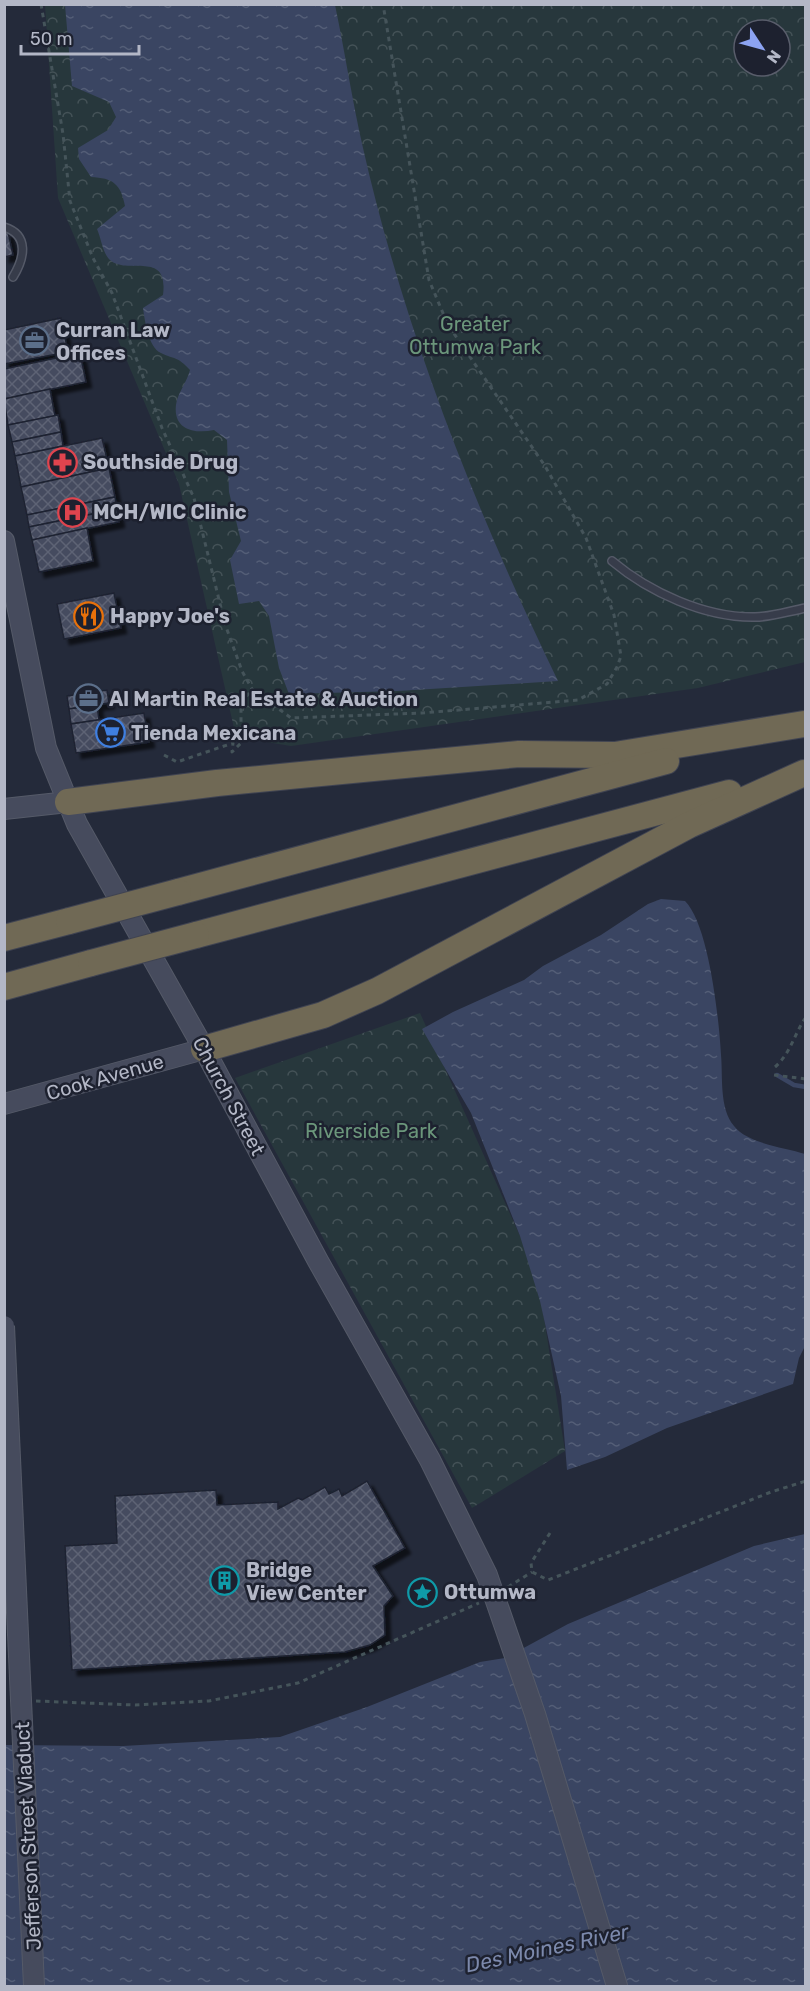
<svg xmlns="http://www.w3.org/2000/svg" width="810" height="1991" font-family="Rubik,sans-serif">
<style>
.forest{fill:url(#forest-crowns);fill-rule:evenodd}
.water{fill:url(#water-ripples)}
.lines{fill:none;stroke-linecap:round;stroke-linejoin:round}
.stream{stroke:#3a4562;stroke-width:4.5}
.building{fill:url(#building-cross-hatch);stroke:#1f2331;stroke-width:1.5;filter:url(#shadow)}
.lane-casing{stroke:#555a68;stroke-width:10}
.secondary-casing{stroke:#555a68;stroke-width:22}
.highway-casing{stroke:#404452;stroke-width:28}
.path{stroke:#45545a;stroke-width:3;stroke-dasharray:4.5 4.5;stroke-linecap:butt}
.lane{stroke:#373c4a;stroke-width:7}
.secondary{stroke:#464b5d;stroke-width:20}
.highway{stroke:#706955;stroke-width:26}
.secondary-bridge-casing{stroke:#555a68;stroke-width:22;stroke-linecap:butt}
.highway-bridge-casing{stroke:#404452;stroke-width:28;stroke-linecap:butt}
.secondary-bridge{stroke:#464b5d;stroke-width:20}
.highway-bridge{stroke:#706955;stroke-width:26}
.labels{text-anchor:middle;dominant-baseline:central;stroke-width:5;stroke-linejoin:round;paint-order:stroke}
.park-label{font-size:20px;fill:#6b967b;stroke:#1d212f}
.poi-label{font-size:20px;font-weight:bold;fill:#b3b7c6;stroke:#1d212f;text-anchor:start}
.street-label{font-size:20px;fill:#b3b7c6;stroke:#1d212f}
.water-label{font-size:21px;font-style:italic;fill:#7c89ac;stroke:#1d212f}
</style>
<defs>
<pattern id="forest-crowns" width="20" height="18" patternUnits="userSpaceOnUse" patternTransform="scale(1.5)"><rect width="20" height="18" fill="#27373c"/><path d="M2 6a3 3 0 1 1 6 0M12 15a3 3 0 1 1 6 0" fill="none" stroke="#445257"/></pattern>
<pattern id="water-ripples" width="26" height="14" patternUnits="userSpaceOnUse" patternTransform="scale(1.5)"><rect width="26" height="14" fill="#3a4562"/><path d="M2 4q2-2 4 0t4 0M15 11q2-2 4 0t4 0" fill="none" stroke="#545e77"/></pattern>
<pattern id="building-cross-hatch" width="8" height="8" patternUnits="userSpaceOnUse" patternTransform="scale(1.5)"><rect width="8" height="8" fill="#454b5e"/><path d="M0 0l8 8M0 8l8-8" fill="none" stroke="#5d6374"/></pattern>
<filter id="shadow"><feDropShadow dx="5.5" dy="5.5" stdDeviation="1.5" flood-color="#0009"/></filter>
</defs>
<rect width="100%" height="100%" fill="#242a3a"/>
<g class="forest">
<path d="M 45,5 L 805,5 L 805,662 L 698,688 L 291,746 L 236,737 L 179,484 L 58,198 ZM 744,30 L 780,30 L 780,66 L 744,66 Z"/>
<polygon points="420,1013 537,1274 565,1451 472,1508 235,1078"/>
</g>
<g class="water">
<path d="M 65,5 L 335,5 C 345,52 352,100 363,148 C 405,333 476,511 558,681 L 398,691 L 289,694 L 279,668 L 269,616 L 259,601 L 239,604 L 230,560 L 241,541 L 229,492 L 227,440 L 214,430 C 195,434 173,430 176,405 C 177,394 187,382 190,370 C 177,356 176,360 161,353 C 148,347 145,321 143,308 L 163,295 C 169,249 128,276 110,260 C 103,254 101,238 97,229 L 125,206 C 121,184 113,178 91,177 L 79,159 L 78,148 L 108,130 L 116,117 L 109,102 L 72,86 Z"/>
<path d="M 661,899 L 685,901 C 709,925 719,1019 721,1055 C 723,1077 719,1108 734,1126 C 748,1144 784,1147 805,1154 L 805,1346 L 799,1358 L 793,1384 L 667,1428 L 605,1457 L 567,1470 L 561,1396 L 540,1301 L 520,1236 L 471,1113 L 422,1029 L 453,1012 L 524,980 L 543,966 L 601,935 L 648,904 Z"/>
<polygon points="805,1534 805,1986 5,1986 4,1745 123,1746 280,1737 367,1707 480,1662 505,1658 568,1624 754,1546"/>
</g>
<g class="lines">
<polyline class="stream" points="777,1075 794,1085 806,1087"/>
</g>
<g class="building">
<polygon points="8,232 13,255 4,257 4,233"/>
<polygon points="61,318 68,352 4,364 4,330"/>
<polygon points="80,353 86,382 4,399 4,369"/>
<polygon points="50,389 55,416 8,425 4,399"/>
<polygon points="58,415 61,432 12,442 8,425"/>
<polygon points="61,432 63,446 15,456 12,442"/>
<polygon points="102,438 109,468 21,487 15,456"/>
<polygon points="109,468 115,497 27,515 21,487"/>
<polygon points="115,497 117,509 29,527 27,515"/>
<polygon points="117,509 119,522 32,540 29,527"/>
<polygon points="87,528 93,561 39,572 32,540"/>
<polygon points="114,593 121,628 64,639 57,604"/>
<polygon points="107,690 109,703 69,709 67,696"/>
<polygon points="97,705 99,720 71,724 69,709"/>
<polygon points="144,713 149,742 76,753 71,724"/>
<polygon points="367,1481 405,1548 373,1566 393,1596 384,1606 385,1635 370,1645 345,1652 72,1670 65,1546 117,1543 115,1496 216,1490 217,1505 278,1502 278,1509 298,1498 302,1500 325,1487 329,1494 339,1489 342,1496"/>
</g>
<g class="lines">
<defs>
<g id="lane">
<path d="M 4,227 C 30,235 24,259 13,277"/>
<path d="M 612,561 C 649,592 705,618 755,617 C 772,617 789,611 806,608"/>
</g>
<g id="secondary">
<polyline points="4,541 46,748 77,824 204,1049 318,1261 430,1460 487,1575 535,1714 617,1986"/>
<polyline points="4,809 68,802"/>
<polyline points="4,1104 204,1049"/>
</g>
<g id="highway">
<polyline points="68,802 217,783 519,754 615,755 804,724"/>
<polyline points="178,892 666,761"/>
<polyline points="196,935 729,793"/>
<polyline points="4,938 69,921"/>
<polyline points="4,987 91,963"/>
<polyline points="204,1049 323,1015 377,991 689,825 804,773"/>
</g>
</defs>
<use href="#lane" class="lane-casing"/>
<use href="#secondary" class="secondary-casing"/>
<use href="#highway" class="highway-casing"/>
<g class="path">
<polyline points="41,4 63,134 70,201 93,258 112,293 162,428 194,498 225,624 242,671 252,689 291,718 422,713 578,700 607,684 617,667 621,656 614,615 586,538 545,466 448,325 429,280 383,4"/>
<polyline points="164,755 177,762 233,743 232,752 241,743 241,704 252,689"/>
<path d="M 775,1067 C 791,1053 794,1034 806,1017"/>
<polyline points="774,1075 806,1079"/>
<polyline points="550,1533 531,1563 532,1572 548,1580 771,1492 806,1481"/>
<polyline points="508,1587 532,1572"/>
<polyline points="36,1701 135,1705 209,1701 298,1683 479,1603"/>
</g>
<use href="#lane" class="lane"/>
<use href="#secondary" class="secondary"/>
<use href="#highway" class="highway"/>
<defs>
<polyline id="secondary-bridge" points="4,1326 34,1986"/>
<g id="highway-bridge">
<polyline points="69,921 178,892"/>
<polyline points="91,963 196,935"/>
</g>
</defs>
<use href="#secondary-bridge" class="secondary-bridge-casing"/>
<use href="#highway-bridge" class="highway-bridge-casing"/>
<use href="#secondary-bridge" class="secondary-bridge"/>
<use href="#highway-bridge" class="highway-bridge"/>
</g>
<defs>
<symbol id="office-ring" viewBox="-11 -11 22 22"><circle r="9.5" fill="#1d212f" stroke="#5c6f8a" stroke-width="1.5"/><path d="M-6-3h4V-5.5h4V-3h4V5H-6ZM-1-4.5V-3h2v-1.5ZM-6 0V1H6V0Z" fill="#5c6f8a"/></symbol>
<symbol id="pharmacy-ring" viewBox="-11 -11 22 22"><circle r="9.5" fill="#1d212f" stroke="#e0444e" stroke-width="1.5"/><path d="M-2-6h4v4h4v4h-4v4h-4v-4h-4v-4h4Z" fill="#e0444e"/></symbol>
<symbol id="hospital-ring" viewBox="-11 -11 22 22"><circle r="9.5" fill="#1d212f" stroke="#e0444e" stroke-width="1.5"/><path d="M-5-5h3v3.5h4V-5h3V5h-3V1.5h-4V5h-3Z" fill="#e0444e"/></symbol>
<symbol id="restaurant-ring" viewBox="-11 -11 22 22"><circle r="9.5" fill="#1d212f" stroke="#e8710a" stroke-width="1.5"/><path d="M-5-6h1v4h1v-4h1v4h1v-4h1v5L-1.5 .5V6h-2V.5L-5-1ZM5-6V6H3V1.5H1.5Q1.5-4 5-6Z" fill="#e8710a"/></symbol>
<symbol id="supermarket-ring" viewBox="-11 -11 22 22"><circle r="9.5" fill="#1d212f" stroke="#3f7fe0" stroke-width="1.5"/><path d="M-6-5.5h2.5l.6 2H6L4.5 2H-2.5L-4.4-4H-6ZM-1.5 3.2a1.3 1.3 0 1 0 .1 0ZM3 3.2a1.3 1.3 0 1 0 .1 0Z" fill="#3f7fe0"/></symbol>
<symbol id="building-ring" viewBox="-11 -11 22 22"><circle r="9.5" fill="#1d212f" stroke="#0f9aa8" stroke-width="1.5"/><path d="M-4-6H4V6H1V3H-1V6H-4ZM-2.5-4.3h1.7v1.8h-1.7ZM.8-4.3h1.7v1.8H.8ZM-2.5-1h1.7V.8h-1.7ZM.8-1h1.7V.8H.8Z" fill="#0f9aa8"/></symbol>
<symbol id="sight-ring" viewBox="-11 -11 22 22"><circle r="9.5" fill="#1d212f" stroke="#0f9aa8" stroke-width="1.5"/><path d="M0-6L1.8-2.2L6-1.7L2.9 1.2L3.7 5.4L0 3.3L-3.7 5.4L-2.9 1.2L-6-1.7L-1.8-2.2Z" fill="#0f9aa8"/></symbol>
</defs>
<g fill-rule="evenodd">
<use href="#office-ring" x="18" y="324" width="33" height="33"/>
<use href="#pharmacy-ring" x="46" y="446" width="33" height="33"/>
<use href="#hospital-ring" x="56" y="496" width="33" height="33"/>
<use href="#restaurant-ring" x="72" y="600" width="33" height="33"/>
<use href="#office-ring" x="72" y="682" width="33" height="33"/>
<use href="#supermarket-ring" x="94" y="716" width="33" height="33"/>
<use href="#building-ring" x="208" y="1564" width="33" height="33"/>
<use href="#sight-ring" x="406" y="1576" width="33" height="33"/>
</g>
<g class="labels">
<g class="park-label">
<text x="475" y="324">Greater<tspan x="475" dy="23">Ottumwa Park</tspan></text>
<text x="371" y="1131">Riverside Park</text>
</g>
<g class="poi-label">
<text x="56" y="330">Curran Law<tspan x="56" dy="23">Offices</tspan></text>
<text x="83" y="462">Southside Drug</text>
<text x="93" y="512">MCH/WIC Clinic</text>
<text x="110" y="616">Happy Joe's</text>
<text x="109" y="699">Al Martin Real Estate &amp; Auction</text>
<text x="131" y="733">Tienda Mexicana</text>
<text x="246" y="1570">Bridge<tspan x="246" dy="23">View Center</tspan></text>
<text x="444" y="1592">Ottumwa</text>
</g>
<g class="street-label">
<text transform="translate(105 1077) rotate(-16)">Cook Avenue</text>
<text transform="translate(229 1096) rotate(62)">Church Street</text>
<text transform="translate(28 1836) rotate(-93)">Jefferson Street Viaduct</text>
</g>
<g class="water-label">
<text transform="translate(547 1948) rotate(-12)">Des Moines River</text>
</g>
</g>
<rect width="810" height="1991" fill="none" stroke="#b3b7c6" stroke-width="12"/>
<g transform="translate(762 48) rotate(126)"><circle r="28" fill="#1d212f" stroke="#595d6b" stroke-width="1.5"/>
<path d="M0-4.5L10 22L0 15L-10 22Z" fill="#8ca3f1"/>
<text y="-9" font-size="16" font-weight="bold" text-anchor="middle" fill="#b3b7c6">N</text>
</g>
<path d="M21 45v9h118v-9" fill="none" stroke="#b3b7c6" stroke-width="3"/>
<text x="30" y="45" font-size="18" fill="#b3b7c6" stroke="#1d212f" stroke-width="4.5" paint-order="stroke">50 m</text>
</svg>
